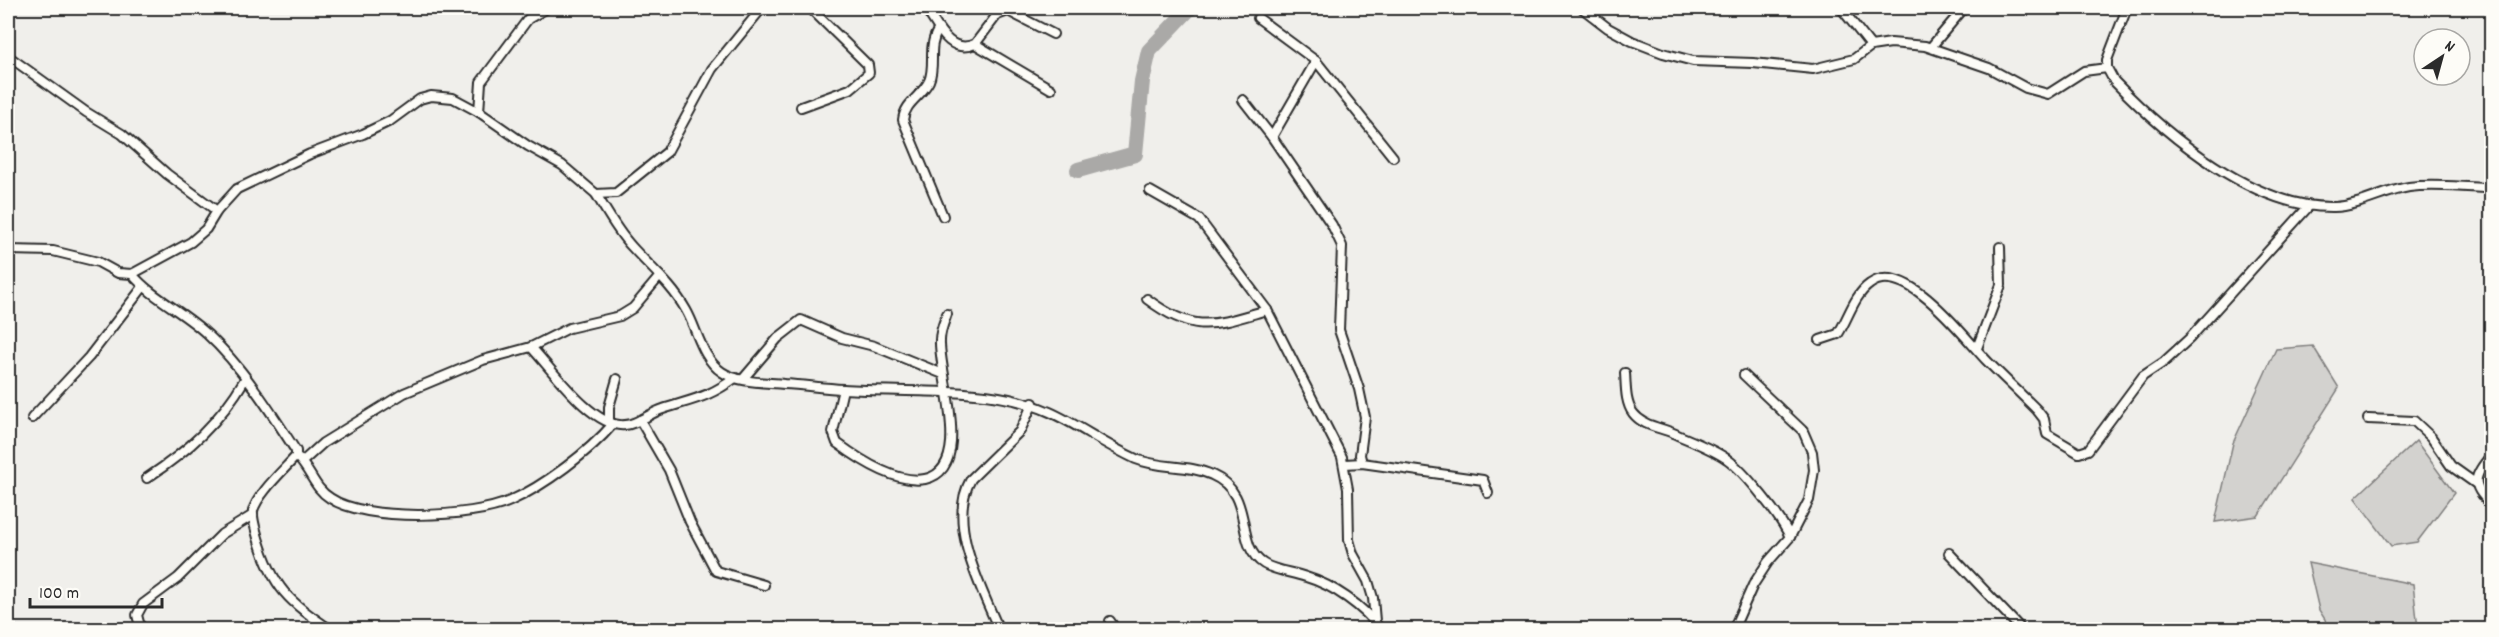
<svg xmlns="http://www.w3.org/2000/svg" width="2499" height="637" font-family="Dekko,sans-serif">
<style>
.green{fill:#d3d2cf;stroke:#7f7e7d;stroke-width:1.5}
.lines{fill:none;stroke-linecap:round;stroke-linejoin:round}
.river{stroke:#aaa9a7;stroke-width:16}
.street-casing{stroke:#2b2b2b;stroke-width:12}
.street{stroke:#fdfcf7;stroke-width:8}
</style>
<rect width="100%" height="100%" fill="#f0efeb"/>
<filter id="ink" filterUnits="userSpaceOnUse"><feTurbulence type="fractalNoise" baseFrequency=".0167" numOctaves="2"/><feDisplacementMap in="SourceGraphic" scale="12" xChannelSelector="R" yChannelSelector="G"/><feConvolveMatrix kernelMatrix="1 2 1 2 8 2 1 2 1" color-interpolation-filters="sRGB"/></filter>
<g filter="url(#ink)">
<g class="green">
<polygon points="2313,346 2339,388 2258,516 2215,522 2233,443 2276,349"/>
<polygon points="2416,441 2454,493 2417,542 2391,546 2355,498"/>
<polygon points="2308,563 2413,584 2418,629 2331,629 2319,610"/>
</g>
<g class="lines">
<polyline class="river" points="1078,170 1135,154 1142,81 1149,51 1190,8"/>
<defs>
<g id="street">
<path d="M 925,8 C 936,22 948,56 975,44 L 997,15 L 1008,11 L 1053,34"/>
<polyline points="1582,8 1608,28 1632,41 1663,53 1693,61 1753,63 1813,69 1854,59 1871,46 1891,43 1925,46 1989,68 2026,88 2048,94 2084,71 2107,68"/>
<polyline points="1841,8 1871,46"/>
<path d="M 2127,8 L 2107,60 L 2107,68 L 2114,81 C 2167,136 2254,209 2334,207 C 2360,206 2384,191 2409,187 C 2435,183 2465,188 2492,188"/>
<polyline points="1258,18 1316,61 1272,137"/>
<path d="M 938,30 C 927,48 936,64 929,81 C 922,96 905,102 903,120 L 943,216"/>
<polyline points="975,44 1051,89"/>
<polyline points="1931,47 1964,8"/>
<polyline points="8,56 86,112 122,134 167,174 217,211"/>
<polyline points="1316,61 1393,157"/>
<polyline points="1243,100 1272,137 1332,225 1342,246 1339,330 1359,389 1365,417 1360,455 1362,463"/>
<polyline points="801,107 850,89 869,73 868,65 810,8"/>
<polyline points="479,112 481,82 528,19 547,8"/>
<polyline points="1150,191 1199,219 1267,310 1342,457 1348,489 1349,540 1353,554 1368,581 1373,598 1375,621"/>
<path d="M 596,194 C 607,212 617,231 632,247 C 650,267 672,285 686,310 C 697,329 702,359 722,372 C 738,383 765,382 784,384 C 804,385 823,388 843,389 C 895,392 947,389 999,397 C 1060,407 1084,435 1136,459 C 1160,469 1189,464 1212,475 C 1256,494 1233,545 1264,564 C 1276,571 1292,572 1306,577 C 1333,585 1363,606 1381,630"/>
<polyline points="8,250 53,251 98,262 118,273 132,274 191,242 206,229 217,211 237,189 310,154 363,134 390,121 420,99 431,96 453,98 479,112 528,146 562,165 596,194 616,193 667,152 712,69 762,8"/>
<path d="M 132,274 C 152,298 184,312 207,334 C 241,365 271,412 296,451 L 296,456 C 285,469 257,494 253,511 C 252,519 256,530 258,538 C 273,588 288,601 331,630"/>
<path d="M 1147,299 C 1195,335 1214,325 1267,310"/>
<path d="M 1820,340 L 1838,334 C 1848,319 1854,295 1870,284 C 1906,257 1967,341 1988,362 C 2004,378 2021,394 2037,410 L 2044,419 L 2047,434 L 2079,453 L 2088,450 L 2143,376 L 2164,362 L 2190,338 L 2309,206"/>
<path d="M 531,347 C 551,368 593,429 625,425 C 638,424 650,413 663,409 C 693,399 708,398 735,378"/>
<polyline points="1977,348 2001,285 2000,247"/>
<path d="M 1625,373 C 1626,386 1625,402 1633,413 C 1643,426 1659,427 1673,433 C 1691,441 1711,448 1727,459 C 1745,472 1781,517 1790,537 L 1768,562 L 1753,585 L 1733,630"/>
<polyline points="1744,375 1803,431 1812,452 1814,470 1809,500 1790,537"/>
<polyline points="743,379 778,338 801,320 842,338 874,346 943,374"/>
<path d="M 843,389 L 833,432 L 837,443 C 860,460 897,484 925,479 C 975,469 938,373 940,340 C 940,331 944,322 947,314"/>
<polyline points="32,418 89,357 143,287"/>
<polyline points="2368,419 2414,421 2431,437 2451,466 2475,483"/>
<polyline points="640,420 669,470 690,522 716,571 764,585"/>
<polyline points="609,422 609,407 617,379"/>
<path d="M 2492,454 C 2474,477 2469,483 2492,505"/>
<path d="M 299,459 C 311,472 315,489 330,498 C 365,522 473,518 510,501 C 544,486 589,452 613,424"/>
<polyline points="302,462 323,443 404,393 483,360 531,347 569,328 620,316 633,308 660,276"/>
<polyline points="1345,464 1362,463 1483,480 1488,493"/>
<path d="M 147,478 C 188,451 220,422 245,379"/>
<polyline points="1949,553 2022,630"/>
<polyline points="1110,621 1116,630"/>
<polyline points="141,630 137,615 143,604 178,578 222,534 253,515"/>
<path d="M 999,630 C 981,587 946,523 971,479 L 1020,431 L 1033,403"/>
</g>
</defs>
<use href="#street" class="street-casing"/>
<use href="#street" class="street"/>
</g>
</g>
<rect width="2499" height="637" fill="none" stroke="#fdfcf7" stroke-width="30"/>
<rect x="15" y="15" width="2469" height="607" fill="none" stroke="#2b2b2b" stroke-width="2" filter="url(#ink)"/>
<g transform="translate(2442 57) rotate(36)"><circle r="28" fill="#fdfcf7" stroke="#a9a8a5" stroke-width="1.5"/>
<path d="M0-4.5L10 22L0 15L-10 22Z" fill="#2b2b2b"/>
<text y="-9" font-size="16" font-weight="bold" text-anchor="middle" fill="#2b2b2b">N</text>
</g>
<path d="M30 598v9h132v-9" fill="none" stroke="#2b2b2b" stroke-width="3"/>
<text x="39" y="598" font-size="18" fill="#2b2b2b" stroke="#fdfcf7" stroke-width="4.5" paint-order="stroke">100 m</text>
</svg>
